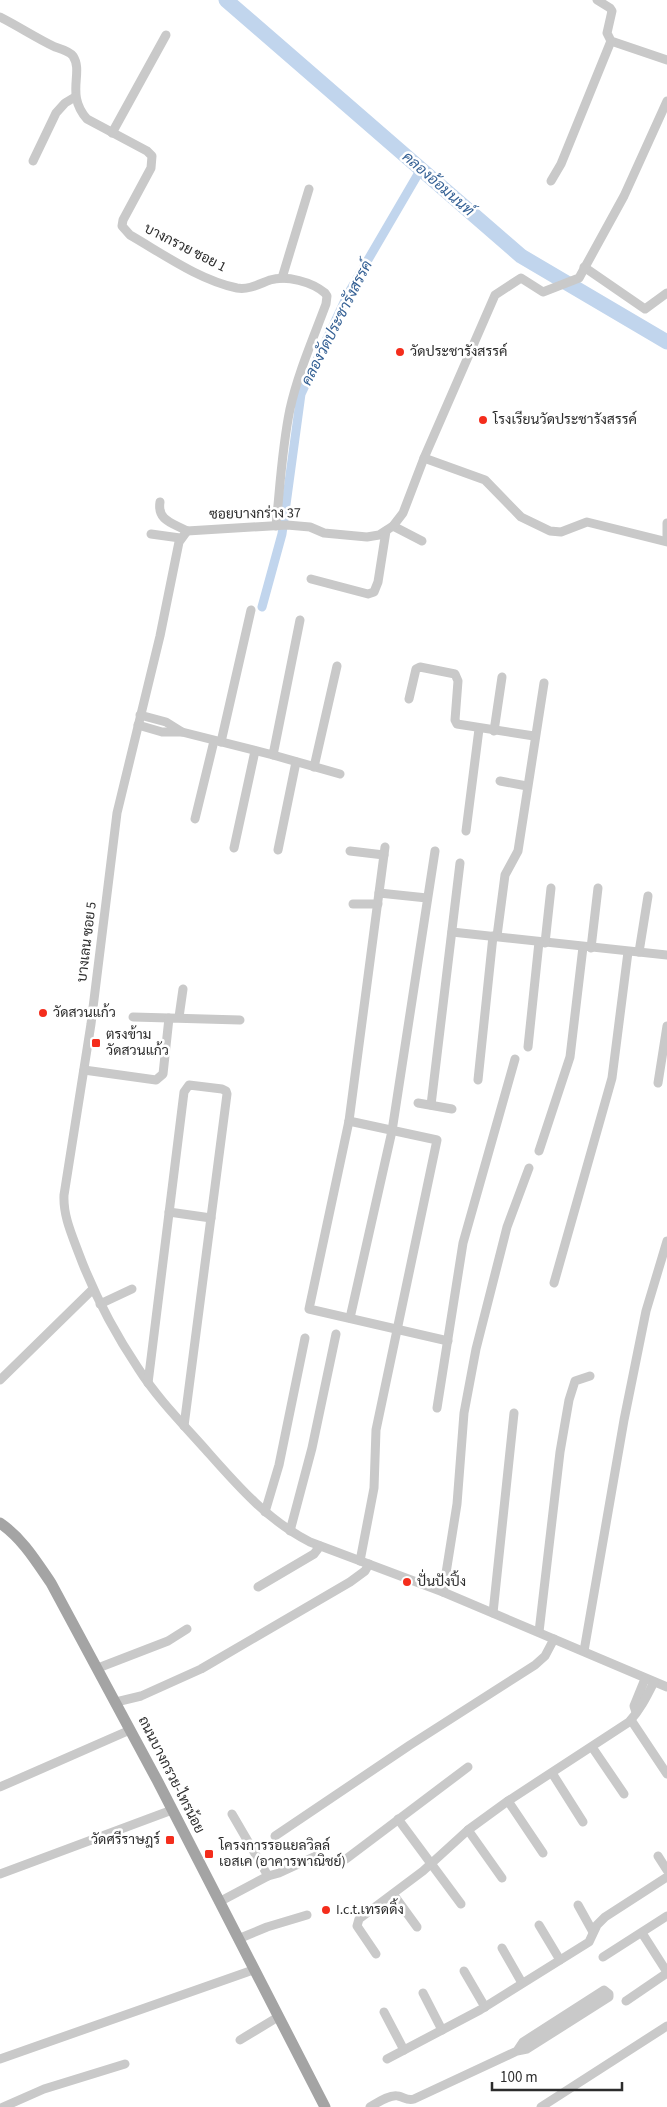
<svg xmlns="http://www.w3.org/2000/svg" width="667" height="2107" font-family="'Source Sans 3',Sarabun,sans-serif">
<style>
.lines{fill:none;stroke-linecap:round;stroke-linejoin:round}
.canal{stroke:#c1d5ed;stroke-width:9}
.river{stroke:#c1d5ed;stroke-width:15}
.minor{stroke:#c9c9c9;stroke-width:9}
.major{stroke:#a4a4a4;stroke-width:11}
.poi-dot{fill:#f42d1c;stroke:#fff;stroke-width:2}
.labels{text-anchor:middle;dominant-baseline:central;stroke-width:5;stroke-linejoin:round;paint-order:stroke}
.street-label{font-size:14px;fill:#2c2c2c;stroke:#fff}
.poi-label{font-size:14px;fill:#2c2c2c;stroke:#fff;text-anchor:start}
.water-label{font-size:15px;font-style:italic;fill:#346094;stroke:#fff}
</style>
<rect width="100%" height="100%" fill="#fff"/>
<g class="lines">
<polyline class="canal" points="262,607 282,534 301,394 348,294 421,169"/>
<polyline class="river" points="226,0 521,256 667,342"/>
<g class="minor">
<polyline points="597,0 610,8 612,11 607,33 611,41 667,60"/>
<path d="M 0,17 C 18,26 36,38 55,47 C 61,49 69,51 73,56 C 84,73 65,94 87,119 L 147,151 L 152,156 L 151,168 L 123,220 L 122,226 L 130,235 C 163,254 199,280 237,288 C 249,290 259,284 270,280 C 287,275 312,282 325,293 L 327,296 L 326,304 C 313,339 298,373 290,409 C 282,447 280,487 276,526"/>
<polyline points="112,133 166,35"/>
<polyline points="33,161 56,113 65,103 75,97"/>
<polyline points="551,181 561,164 611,41"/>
<polyline points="584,267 645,309 667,293"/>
<polyline points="282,278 309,189"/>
<polyline points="424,458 485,480 521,517 550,531 561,532 587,522 667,542"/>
<path d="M 160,502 C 157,521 173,523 187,531"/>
<polyline points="393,526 422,541"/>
<path d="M 187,531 L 179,542 L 160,636 L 117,813 L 91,1024 L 64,1195 C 63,1216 72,1235 79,1254 C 94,1294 114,1332 138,1368 C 157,1398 182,1423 206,1450 C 237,1485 267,1520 310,1542 L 443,1592 L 667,1687"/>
<polyline points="187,531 287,525 310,527 324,533 367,537 379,535 393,526 403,513 424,458 495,295 521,278 543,292 579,278 624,196 667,101"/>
<polyline points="151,534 180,538"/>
<polyline points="667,541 667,523"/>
<polyline points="311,579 368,594 374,592 378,582 386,531"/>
<polyline points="409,699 416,669 420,667 455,674 458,681 455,720 457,724 534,736"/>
<polyline points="140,715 166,722 182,732"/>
<polyline points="138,725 162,732 182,732 273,755 300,620"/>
<polyline points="494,731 502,677"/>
<polyline points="221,742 251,610"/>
<polyline points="273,755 340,774"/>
<polyline points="314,767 337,666"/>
<polyline points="500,781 527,786"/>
<polyline points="195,819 214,741"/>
<polyline points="466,831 479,729"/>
<polyline points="385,847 349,1121 309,1309 448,1341"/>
<polyline points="234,848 255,751"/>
<polyline points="278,850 296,762"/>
<polyline points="350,851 384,855"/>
<polyline points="379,893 427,898"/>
<polyline points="353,904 378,904"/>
<polyline points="452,932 667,955"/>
<polyline points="497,936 505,875 518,851 544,683"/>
<polyline points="545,943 551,888"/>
<polyline points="591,948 598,888"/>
<polyline points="639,952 648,896"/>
<polyline points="133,1017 169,1018"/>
<polyline points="179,1017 183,989"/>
<polyline points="528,1047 539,942"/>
<polyline points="84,1070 156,1080 163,1074 169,1018 240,1020"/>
<polyline points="478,1080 493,936"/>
<polyline points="658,1083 667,1026"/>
<polyline points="418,1103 452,1109"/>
<polyline points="431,1105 460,863"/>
<polyline points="349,1121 437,1140 376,1430 374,1488 360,1561"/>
<polyline points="539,1151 570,1057 583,947"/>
<polyline points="169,1212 211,1218"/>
<polyline points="554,1283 612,1078 628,952"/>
<polyline points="100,1304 132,1289"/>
<polyline points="350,1318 392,1131 435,851"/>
<polyline points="0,1380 93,1289"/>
<polyline points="148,1383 184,1092 189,1085 222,1089 226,1091 227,1094 184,1426"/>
<polyline points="437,1408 463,1243 515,1059"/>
<polyline points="265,1512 279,1465 305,1338"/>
<polyline points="290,1531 312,1448 336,1334"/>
<polyline points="258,1587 314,1554 320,1546"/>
<polyline points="443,1592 457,1504 464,1413 476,1349 507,1227 529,1168"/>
<polyline points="493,1613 514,1413"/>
<polyline points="539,1632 560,1452 569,1400 575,1381 590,1376"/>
<polyline points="584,1651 624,1420 646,1311 667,1241"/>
<polyline points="98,1668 168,1641 187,1629"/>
<polyline points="116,1702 141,1696 201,1669 350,1582 365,1571 369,1564"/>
<polyline points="636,1712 634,1706 645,1679"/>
<polyline points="631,1720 667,1774"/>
<polyline points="592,1747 624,1794"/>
<polyline points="552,1773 583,1822"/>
<polyline points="0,1787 130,1730"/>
<polyline points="508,1801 543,1853"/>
<polyline points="398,1819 461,1904"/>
<polyline points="468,1830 502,1878"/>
<polyline points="275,1836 410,1745 535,1665 545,1656 554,1639"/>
<polyline points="658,1856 667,1870"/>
<polyline points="346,1859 468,1767"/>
<polyline points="0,1874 172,1810"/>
<polyline points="268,1876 279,1873 318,1855"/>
<polyline points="393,1894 417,1927"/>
<polyline points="219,1902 268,1876 232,1814"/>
<polyline points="578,1905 593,1932"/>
<polyline points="539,1925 560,1960"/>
<polyline points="642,1933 667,1972"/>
<polyline points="238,1939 267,1927 307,1915"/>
<polyline points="502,1948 522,1983"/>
<path d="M 376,1954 L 357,1926 L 359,1919 L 423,1871 L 468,1830 L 508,1801 L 629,1722 C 640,1710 646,1698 654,1682"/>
<polyline points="603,1957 667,1916"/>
<polyline points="464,1971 485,2007"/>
<polyline points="423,1993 442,2030"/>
<polyline points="626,2001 667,1973"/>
<polyline points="384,2012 404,2050"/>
<polyline points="240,2040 278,2017"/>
<polyline points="0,2059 253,1970"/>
<polyline points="387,2059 480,2010 589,1942 597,1925 605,1917 667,1877"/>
<polyline points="3,2107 44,2089 125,2064"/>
<path d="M 370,2107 C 377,2103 390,2094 398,2096 C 404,2097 407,2101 414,2099 L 517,2051 L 527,2049 L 609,1997 L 609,1994 L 604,1990 L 523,2042 L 517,2051"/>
<polyline points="541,2107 667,2026"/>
</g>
<path class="major" d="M 0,1523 C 22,1538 36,1561 51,1583 L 157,1780 L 325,2107"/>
</g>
<g class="poi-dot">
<circle cx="400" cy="352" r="5"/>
<circle cx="483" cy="420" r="5"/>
<circle cx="43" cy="1013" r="5"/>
<rect x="91" y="1038" width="10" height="10" rx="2.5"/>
<circle cx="407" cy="1582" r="5"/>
<rect x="165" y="1835" width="10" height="10" rx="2.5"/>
<rect x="204" y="1849" width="10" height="10" rx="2.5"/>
<circle cx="326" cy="1910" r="5"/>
</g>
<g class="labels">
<g class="street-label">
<text transform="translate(185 248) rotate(27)">บางกรวย ซอย 1</text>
<text transform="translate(255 514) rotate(-1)">ซอยบางกร่าง 37</text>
<text transform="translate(87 942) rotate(-83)">บางเลน ซอย 5</text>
<text transform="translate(171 1775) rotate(63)">ถนนบางกรวย-ไทรน้อย</text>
</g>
<g class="poi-label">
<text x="410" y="352">วัดประชารังสรรค์</text>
<text x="493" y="420">โรงเรียนวัดประชารังสรรค์</text>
<text x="53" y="1013">วัดสวนแก้ว</text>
<text x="106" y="1035">ตรงข้าม<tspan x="106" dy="16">วัดสวนแก้ว</tspan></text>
<text x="417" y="1582">ปั่นปังปิ้ง</text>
<text x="160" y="1840" text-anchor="end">วัดศรีราษฎร์</text>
<text x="219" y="1846">โครงการรอแยลวิลล์<tspan x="219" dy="16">เอสเค (อาคารพาณิชย์)</tspan></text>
<text x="336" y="1910">I.c.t.เทรดดิ้ง</text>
</g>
<g class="water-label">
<text transform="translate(438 184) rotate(41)">คลองอ้อมนนท์</text>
<text transform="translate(337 323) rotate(-63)">คลองวัดประชารังสรรค์</text>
</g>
</g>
<path d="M492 2082v8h130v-8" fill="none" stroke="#2c2c2c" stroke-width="2.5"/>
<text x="500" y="2082" font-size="15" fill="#2c2c2c" stroke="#ffffff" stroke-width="4" paint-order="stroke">100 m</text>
</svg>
